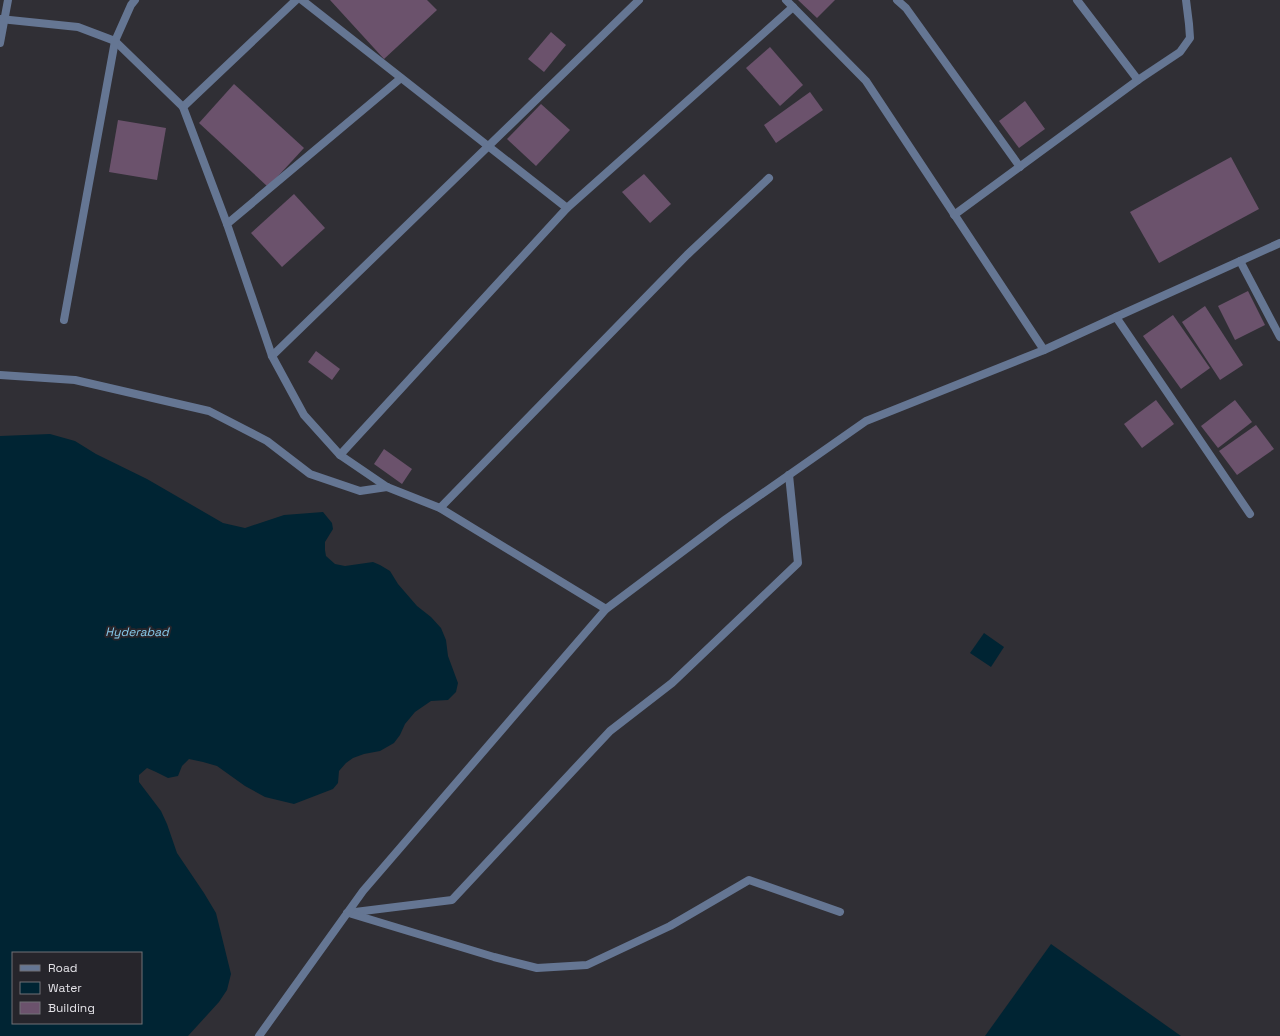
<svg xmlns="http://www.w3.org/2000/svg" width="1280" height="1036" font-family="'Space Grotesk',sans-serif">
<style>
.water{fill:#002433;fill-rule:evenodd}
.building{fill:#6b526c}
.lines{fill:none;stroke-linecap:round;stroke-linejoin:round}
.service{stroke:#657693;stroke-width:8}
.minor{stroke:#657693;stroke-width:8}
.tertiary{stroke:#657693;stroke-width:8}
.labels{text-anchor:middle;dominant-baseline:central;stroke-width:4;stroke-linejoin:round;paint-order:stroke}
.water-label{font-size:12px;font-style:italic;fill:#88caeb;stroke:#26252b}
</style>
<rect width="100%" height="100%" fill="#302f35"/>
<g class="water">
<path d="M 50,434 L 75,441 L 96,454 L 147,479 L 223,523 L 245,528 L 284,515 L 323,512 L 332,523 L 333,529 L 325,542 L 325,550 L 326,556 L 335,564 L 345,566 L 373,562 L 380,565 L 390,571 L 398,584 L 417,606 L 431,617 L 441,628 L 446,640 L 448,656 L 458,683 L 456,692 L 448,700 L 431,701 L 415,712 L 405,724 L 400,735 L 394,743 L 380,751 L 364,754 L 353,758 L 346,763 L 339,771 L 338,783 L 333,789 L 294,804 L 265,797 L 245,786 L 217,766 L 203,762 L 189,759 L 182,766 L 178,776 L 168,778 L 156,772 L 147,768 L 139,775 L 139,782 L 161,811 L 167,824 L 177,853 L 204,893 L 216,913 L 231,974 L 227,990 L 219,1002 L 188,1036 L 0,1036 L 0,436 ZM 13,953 L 141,953 L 141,1023 L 13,1023 Z"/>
<polygon points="984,633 1004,647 991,667 970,653"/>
<polygon points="1051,944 1181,1036 985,1036"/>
</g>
<g class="building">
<polygon points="330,0 427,0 437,10 384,59"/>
<polygon points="798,0 835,0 817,18"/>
<polygon points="551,32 566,45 544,72 528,59"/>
<polygon points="770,47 803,85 780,106 746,68"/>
<polygon points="234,84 304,148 268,187 199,123"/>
<polygon points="810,92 823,110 776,143 764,125"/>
<polygon points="1025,101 1045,129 1019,148 999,121"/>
<polygon points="541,104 570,130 536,166 507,139"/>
<polygon points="118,120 166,128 157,180 109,172"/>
<polygon points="1231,157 1259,209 1159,263 1130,212"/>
<polygon points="644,174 671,204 650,223 622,192"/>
<polygon points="294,194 325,228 282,267 251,233"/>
<polygon points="1248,291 1265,325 1235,340 1218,306"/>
<polygon points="1205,306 1243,365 1220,380 1182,322"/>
<polygon points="1173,315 1210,368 1181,389 1143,336"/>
<polygon points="316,351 340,369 332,380 308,362"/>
<polygon points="1156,400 1174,424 1142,448 1124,424"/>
<polygon points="1235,400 1252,422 1218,448 1201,426"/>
<polygon points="1256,425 1274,449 1237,475 1219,451"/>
<polygon points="384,449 412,469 402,484 374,464"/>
</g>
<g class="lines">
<polyline class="service" points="0,375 75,380 209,411 267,441 310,474 360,491 387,487"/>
<g class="minor">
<polyline points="302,0 567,208"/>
<polyline points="786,0 866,81 1044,350"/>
<polyline points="897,0 906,8 1020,167"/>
<polyline points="1077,0 1138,80"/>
<polyline points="0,19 78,27 115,41 183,107"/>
<polyline points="0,43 8,0"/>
<polyline points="401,78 227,224 272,356 304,415 340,455 387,487 440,508 606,609"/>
<polyline points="954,215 1138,80 1180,52 1190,38 1189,24 1186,0"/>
<polyline points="227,224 183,107 296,0"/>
<polyline points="1240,261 1280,337"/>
<polyline points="1116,317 1250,514"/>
<polyline points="64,320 115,41 131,5 135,0"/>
<polyline points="272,356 639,0"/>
<polyline points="340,455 567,208 793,7"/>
<polyline points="440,508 687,255 769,178"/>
<polyline points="347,913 452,900 610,731 672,683 798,563 789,475"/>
<polyline points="352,914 494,957 537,968 587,965 670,926 749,880 840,912"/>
</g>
<polyline class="tertiary" points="259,1036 363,891 606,609 726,519 866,421 1044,350 1116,317 1280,243"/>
</g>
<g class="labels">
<g class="water-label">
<text x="137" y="632">Hyderabad</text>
</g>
</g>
<rect x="12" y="952" width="130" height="72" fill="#26252b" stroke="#717076"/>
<rect x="20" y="965" width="20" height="6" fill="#657693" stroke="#717076"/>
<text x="48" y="972" font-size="12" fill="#e2e1e6">Road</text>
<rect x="20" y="982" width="20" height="12" fill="#002433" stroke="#717076"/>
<text x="48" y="992" font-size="12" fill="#e2e1e6">Water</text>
<rect x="20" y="1002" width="20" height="12" fill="#6b526c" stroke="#717076"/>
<text x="48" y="1012" font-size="12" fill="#e2e1e6">Building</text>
</svg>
